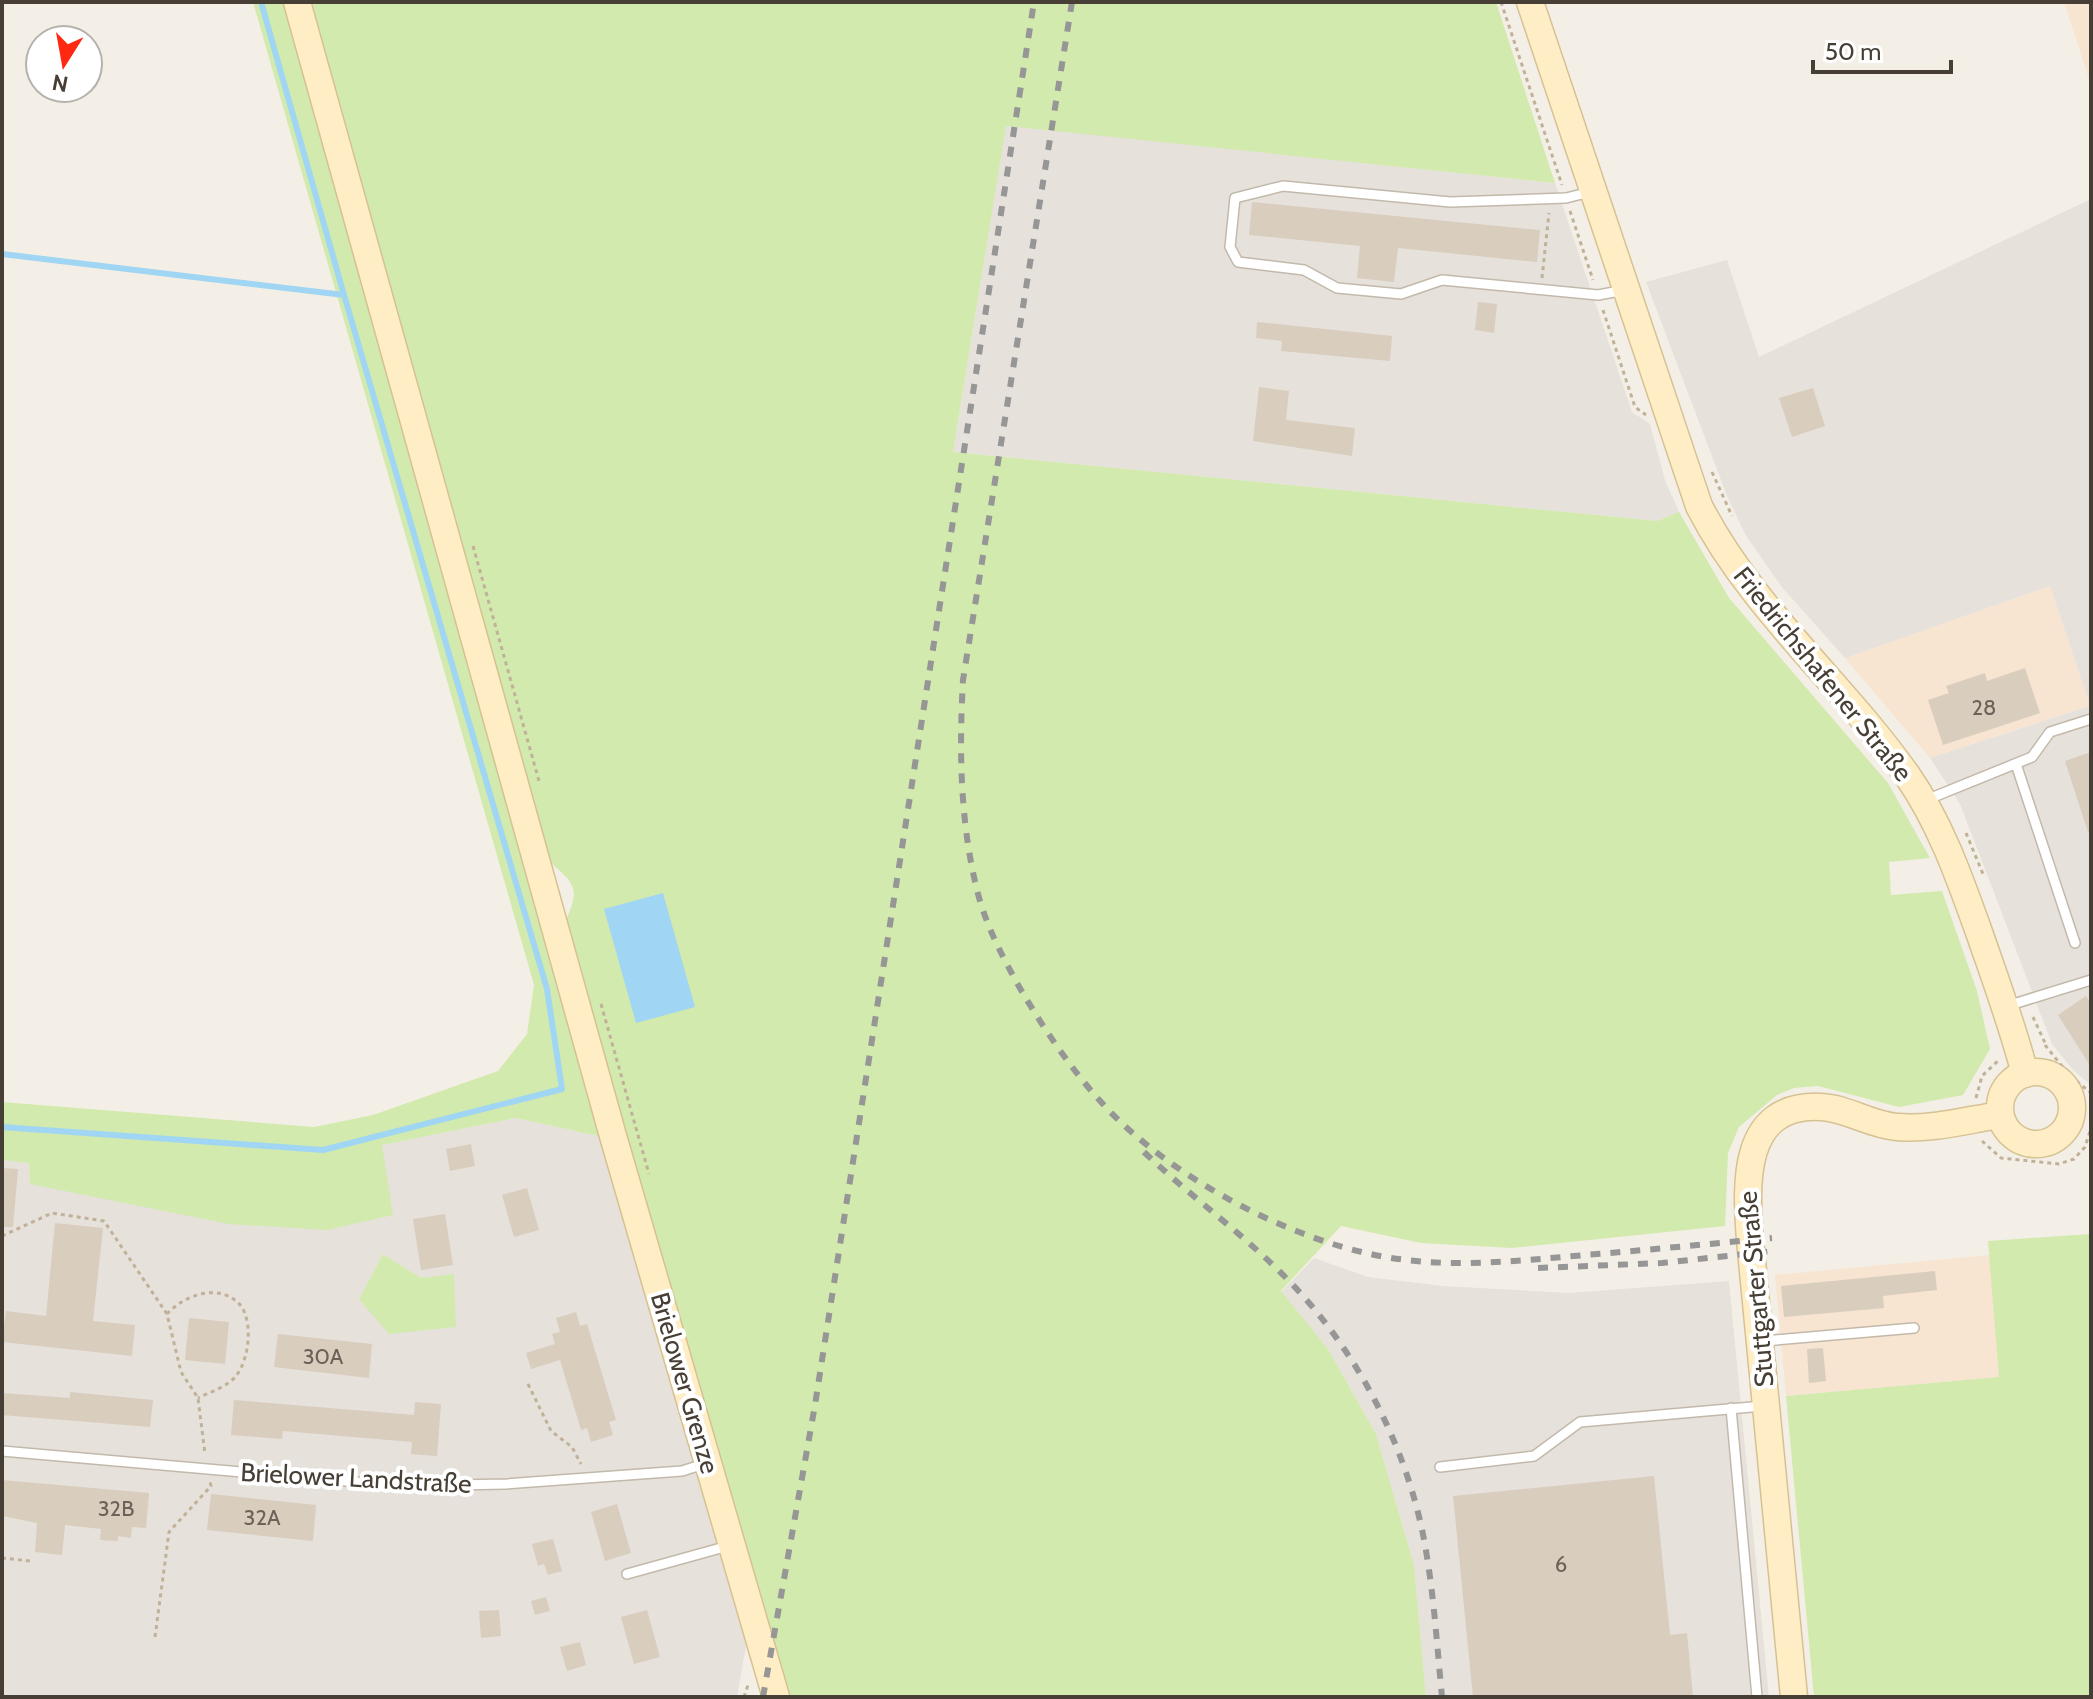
<svg xmlns="http://www.w3.org/2000/svg" width="2093" height="1699" font-family="Cabin,sans-serif">
<style>
.commercial{fill:#f7e4d1}
.industrial{fill:#e6e1db;fill-rule:evenodd}
.green{fill:#d2eaad}
.water{fill:#a0d6f3}
.lines{fill:none;stroke-linecap:round;stroke-linejoin:round}
.stream{stroke:#a0d6f3;stroke-width:6}
.building{fill:#d9cdbe}
.lane-casing{stroke:#c3b9ab;stroke-width:12}
.secondary-casing{stroke:#d6c194;stroke-width:29}
.path{stroke:#c2b199;stroke-width:3;stroke-dasharray:4 4;stroke-linecap:butt}
.lane{stroke:#fff;stroke-width:9}
.secondary{stroke:#ffeec5;stroke-width:26}
.rail{stroke:#969696;stroke-width:6;stroke-dasharray:10 10;stroke-linecap:butt}
.labels{text-anchor:middle;dominant-baseline:central;stroke-width:8;stroke-linejoin:round;paint-order:stroke}
.number-label{font-size:22px;fill:#6c6257}
.street-label{font-size:26px;fill:#473f35;stroke:#fff}
</style>
<rect width="100%" height="100%" fill="#f4efe6"/>
<g class="commercial">
<polygon points="2064,2 2091,2 2091,85"/>
<polygon points="2050,586 2090,706 1930,758 1845,658"/>
<polygon points="1990,1255 1999,1377 1786,1396 1775,1275"/>
</g>
<g class="industrial">
<polygon points="1006,125 1555,183 1632,412 1650,424 1665,480 1679,512 1657,521 953,452"/>
<polygon points="2091,199 2091,1085 2074,1071 2052,1044 1960,804 1930,758 2090,706 2050,586 1845,658 1781,586 1745,534 1727,496 1646,282 1727,260 1759,357"/>
<path d="M 516,1118 L 607,1138 L 749,1629 L 737,1697 L 2,1696 L 2,1160 L 29,1162 L 30,1184 L 381,1145 ZM 383,1254 L 421,1278 L 359,1299 Z"/>
<polygon points="1314,1258 1368,1277 1443,1286 1569,1293 1729,1281 1769,1697 1426,1697 1414,1565 1376,1434 1328,1349 1281,1292"/>
</g>
<g class="green">
<polygon points="253,2 285,2 607,1138 516,1118 382,1145 393,1215 327,1230 229,1224 30,1184 29,1163 2,1160 2,1102 314,1127 373,1115 498,1071 527,1034 534,985"/>
<path d="M 308,2 L 1496,2 L 1555,183 L 1006,126 L 953,452 L 1657,521 L 1679,512 L 1729,598 L 1888,783 L 1930,858 L 1889,862 L 1891,895 L 1942,891 L 1977,991 L 1990,1049 L 1963,1095 L 1899,1107 L 1818,1086 L 1794,1088 L 1777,1095 L 1739,1127 L 1728,1153 L 1725,1226 L 1512,1248 L 1421,1243 L 1341,1226 L 1281,1291 L 1328,1349 L 1376,1434 L 1414,1565 L 1426,1697 L 787,1697 L 566,920 C 581,886 574,884 548,860 Z"/>
<polygon points="2091,1234 2091,1697 1814,1697 1786,1396 1999,1377 1988,1241"/>
<polygon points="383,1254 421,1278 454,1274 456,1327 389,1334 359,1299"/>
</g>
<polygon class="water" points="663,893 695,1007 636,1023 604,909"/>
<g class="lines">
<g class="stream">
<polyline points="261,2 344,295"/>
<polyline points="2,254 344,295 547,989 562,1089 323,1150 2,1127"/>
</g>
</g>
<g class="building">
<polygon points="1252,202 1540,230 1537,262 1398,248 1394,282 1357,278 1360,246 1249,235"/>
<polygon points="1478,302 1497,304 1494,333 1475,330"/>
<polygon points="1257,322 1392,336 1390,361 1281,351 1282,341 1256,338"/>
<polygon points="1259,387 1289,391 1286,420 1355,428 1352,456 1253,441"/>
<polygon points="1813,388 1825,426 1792,437 1779,398"/>
<polygon points="2025,668 2040,713 1943,745 1928,700 1949,693 1946,686 1985,673 1987,681"/>
<polygon points="2091,752 2091,831 2088,832 2065,761"/>
<polygon points="2086,996 2091,1004 2091,1067 2058,1015"/>
<polygon points="471,1144 475,1166 450,1171 446,1149"/>
<polygon points="2,1168 18,1169 13,1227 2,1227"/>
<polygon points="527,1188 539,1230 514,1237 502,1195"/>
<polygon points="445,1214 453,1265 421,1270 413,1219"/>
<polygon points="55,1223 103,1228 93,1321 135,1325 132,1356 2,1342 6,1311 46,1316"/>
<polygon points="1935,1271 1937,1290 1883,1296 1884,1308 1784,1317 1781,1286"/>
<polygon points="576,1312 580,1326 587,1324 616,1420 609,1422 613,1435 591,1442 587,1428 581,1430 560,1360 531,1369 526,1353 555,1344 552,1334 560,1332 556,1318"/>
<polygon points="189,1318 229,1322 225,1364 185,1360"/>
<polygon points="278,1334 372,1344 369,1378 274,1367"/>
<polygon points="1823,1348 1826,1381 1809,1383 1807,1349"/>
<polygon points="70,1392 153,1400 150,1427 2,1415 2,1393 70,1398"/>
<polygon points="234,1400 414,1415 415,1402 441,1404 437,1456 411,1454 412,1442 283,1431 282,1439 231,1435"/>
<polygon points="1654,1476 1670,1635 1687,1633 1693,1697 1473,1697 1453,1496"/>
<polygon points="2,1480 149,1493 146,1528 132,1527 131,1538 118,1536 118,1541 100,1540 101,1529 65,1525 62,1555 35,1552 37,1523 2,1516"/>
<polygon points="211,1494 316,1505 313,1541 207,1530"/>
<polygon points="617,1504 631,1553 605,1561 591,1512"/>
<polygon points="553,1539 562,1571 548,1575 544,1564 538,1566 532,1544"/>
<polygon points="546,1597 550,1611 535,1615 531,1601"/>
<polygon points="499,1610 501,1636 481,1638 479,1611"/>
<polygon points="647,1610 660,1657 634,1664 621,1617"/>
<polygon points="580,1642 586,1665 567,1671 560,1647"/>
</g>
<g class="lines">
<defs>
<g id="lane">
<polyline points="1590,192 1566,198 1450,202 1283,186 1235,198 1230,247 1238,262 1304,270 1337,288 1401,294 1442,280 1598,295 1625,290"/>
<polyline points="2016,764 2075,943"/>
<polyline points="1926,800 2032,757 2050,732 2091,719"/>
<polyline points="2007,1006 2091,980"/>
<polyline points="1764,1341 1914,1328"/>
<polyline points="1731,1408 1757,1697"/>
<polyline points="2,1451 402,1486 506,1484 682,1471 707,1463"/>
<polyline points="1440,1467 1534,1456 1580,1422 1763,1406"/>
<polyline points="627,1574 728,1546"/>
</g>
<g id="secondary">
<polyline points="297,2 613,1136 776,1697"/>
<path d="M 1530,2 L 1699,506 C 1752,609 1841,682 1907,775 C 1941,824 1960,879 1980,935 C 1996,981 2013,1027 2025,1074"/>
<circle cx="2036" cy="1108" r="36"/>
<path d="M 1794,1697 L 1750,1240 C 1746,1186 1740,1103 1821,1107 C 1847,1108 1870,1125 1897,1127 C 1931,1130 1967,1120 2000,1115"/>
</g>
</defs>
<use href="#lane" class="lane-casing"/>
<use href="#secondary" class="secondary-casing"/>
<g class="path">
<polyline points="1501,2 1562,185"/>
<polyline points="1570,211 1593,280"/>
<polyline points="1542,278 1549,213"/>
<polyline points="1603,310 1635,407 1646,415"/>
<polyline points="1712,472 1732,516"/>
<polyline points="473,546 539,781"/>
<polyline points="1966,833 1983,874"/>
<polyline points="601,1004 649,1174"/>
<polyline points="2033,1017 2046,1045"/>
<polyline points="2045,1045 2069,1075 2091,1093"/>
<polyline points="1976,1098 1982,1076 2000,1059"/>
<polyline points="1982,1141 2001,1158 2059,1164 2074,1159 2085,1147 2091,1128"/>
<polyline points="2,1236 52,1213 104,1221 167,1314 181,1372 198,1398 205,1454"/>
<path d="M 167,1314 C 182,1297 214,1284 235,1300 C 255,1314 250,1359 236,1376 C 227,1387 210,1392 198,1398"/>
<polyline points="528,1384 551,1431 572,1447 581,1464"/>
<polyline points="2,1558 30,1561"/>
<polyline points="155,1637 169,1532 211,1486 210,1482"/>
<polyline points="744,1697 748,1685"/>
</g>
<use href="#lane" class="lane"/>
<use href="#secondary" class="secondary"/>
<g class="rail">
<path d="M 1072,2 L 963,680 C 959,751 960,821 977,890 C 986,926 1003,958 1021,990 C 1044,1029 1071,1069 1102,1103 C 1167,1175 1285,1238 1380,1256 C 1449,1269 1515,1261 1585,1255 C 1647,1250 1709,1244 1772,1238"/>
<path d="M 1144,1152 C 1191,1197 1245,1235 1290,1282 C 1358,1352 1408,1449 1425,1545 C 1434,1595 1437,1646 1442,1697"/>
<polyline points="1538,1268 1662,1263 1773,1251"/>
<polyline points="763,1697 815,1405 1034,2"/>
</g>
</g>
<g class="labels">
<g class="number-label">
<text x="1984" y="707">28</text>
<text x="323" y="1356">30A</text>
<text x="116" y="1508">32B</text>
<text x="262" y="1517">32A</text>
<text x="1561" y="1564">6</text>
</g>
<g class="street-label">
<text transform="translate(1823 674) rotate(51)">Friedrichshafener Straße</text>
<text transform="translate(1756 1289) rotate(-95)">Stuttgarter Straße</text>
<text transform="translate(685 1383) rotate(74)">Brielower Grenze</text>
<text transform="translate(356 1478) rotate(3)">Brielower Landstraße</text>
</g>
</g>
<rect width="2093" height="1699" fill="none" stroke="#473f35" stroke-width="8"/>
<g transform="translate(64 64) rotate(191)"><circle r="38" fill="#ffffff" stroke="#b5b2ae" stroke-width="2"/>
<path d="M0-6L14 30L0 20L-14 30Z" fill="#ff2912"/>
<text y="-12" font-size="22" font-weight="bold" text-anchor="middle" fill="#473f35">N</text>
</g>
<path d="M1813 60v12h138v-12" fill="none" stroke="#473f35" stroke-width="4"/>
<text x="1825" y="60" font-size="24" fill="#473f35" stroke="#ffffff" stroke-width="6" paint-order="stroke">50 m</text>
</svg>
